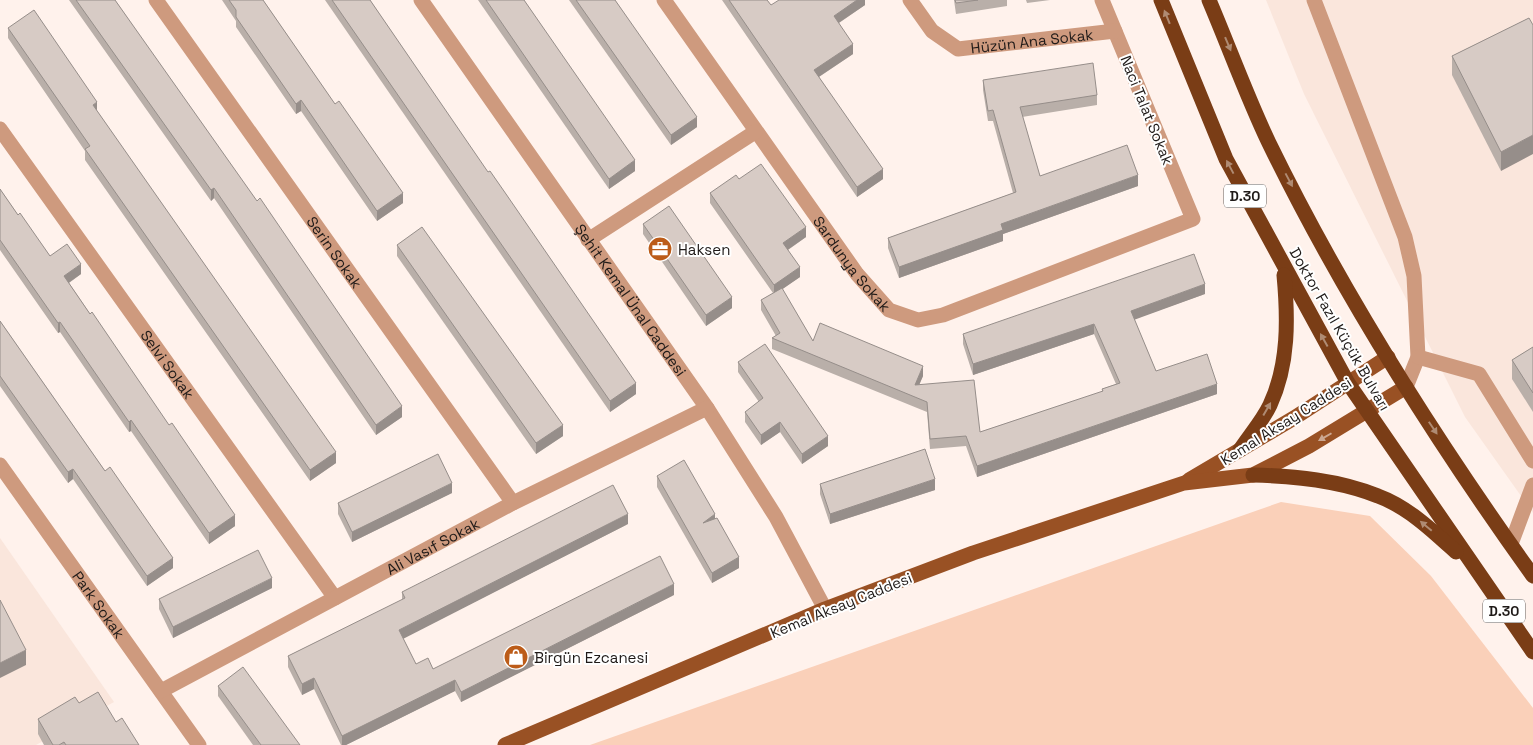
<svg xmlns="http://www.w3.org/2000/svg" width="1533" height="745" font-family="'Space Grotesk',sans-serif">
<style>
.built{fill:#fae6dc}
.green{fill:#fad0b9}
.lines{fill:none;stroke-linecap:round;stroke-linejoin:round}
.minor{stroke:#ce9a7e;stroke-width:15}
.major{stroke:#995124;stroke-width:15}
.highway{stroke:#7a3d16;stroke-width:15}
.wall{fill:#b9afa9}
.shaded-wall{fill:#968e8a}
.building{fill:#d7cbc5;stroke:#968e8a}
.oneway{fill:#af8b73}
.oneway2{fill:#cca892}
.labels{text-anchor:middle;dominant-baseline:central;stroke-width:4;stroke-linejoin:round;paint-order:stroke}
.shield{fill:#fff;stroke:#625f5d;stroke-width:1}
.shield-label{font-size:14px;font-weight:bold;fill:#1f1a18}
.street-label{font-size:15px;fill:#1f1a18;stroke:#fff}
.poi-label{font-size:15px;fill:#1f1a18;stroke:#fff;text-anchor:start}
</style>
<rect width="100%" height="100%" fill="#fff2ec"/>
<g class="built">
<polygon points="1266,0 1533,0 1533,513 1465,417 1304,94"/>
<polygon points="0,538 114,702 36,745 0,745"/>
</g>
<polygon class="green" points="1281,502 1370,516 1431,576 1533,708 1533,745 590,745"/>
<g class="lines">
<g class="minor">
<path id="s1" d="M 156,0 L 513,503"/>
<path id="s2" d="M 421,0 L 707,408 L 776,517 L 825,609"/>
<path id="s3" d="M 664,0 L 857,274 L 889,310 L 918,320 L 943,315 L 1193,219 L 1102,0"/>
<path id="s4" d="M 910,0 L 932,31 L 958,49 L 1115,31"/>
<polyline points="1314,0 1405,237 1414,276 1418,357 1406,387"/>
<path id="s5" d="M 0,129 L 335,598"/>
<polyline points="588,240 755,132"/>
<polyline points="1418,357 1479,374 1533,461"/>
<path id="s6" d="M 0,465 L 199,745"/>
<polyline points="1511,544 1533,485"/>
<path id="s7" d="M 161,691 L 513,503 L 707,408"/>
</g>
<g class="major">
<polyline points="1189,480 1294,418 1388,357"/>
<polyline points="505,745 825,609 973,553 1184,483 1253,475 1309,446 1406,387"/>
</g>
<g class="highway">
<polyline points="1161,0 1226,159 1348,383 1533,652"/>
<path d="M 1209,0 C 1229,47 1247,97 1269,143 C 1343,295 1435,439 1533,576"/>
<path d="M 1240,450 C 1250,435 1263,420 1270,405 C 1289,364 1288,318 1284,275"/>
<path d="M 1253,475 C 1295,476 1339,480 1378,496 C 1408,507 1433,531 1456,552"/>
</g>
</g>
<g class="wall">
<polygon points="69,0 115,0 402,417 376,435 214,198 211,201"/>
<polygon points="222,0 263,0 403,203 377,221 301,111 296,114 236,27 236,21"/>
<polygon points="325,0 370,0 636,394 610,412"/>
<polygon points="478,0 524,0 635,171 609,189"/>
<polygon points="569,0 615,0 697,127 671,145"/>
<polygon points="722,0 767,0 771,5 865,0 865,5 839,23 853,54 819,77 883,179 857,197"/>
<polygon points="954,0 1007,0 1007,6 956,14"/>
<polygon points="1026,0 1050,0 1027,3"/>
<polygon points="1529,18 1501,171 1452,75 1452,56"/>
<polygon points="8,28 97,111 336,463 310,481 85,160 85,151 8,38"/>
<polygon points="983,80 1097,95 1097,105 1022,117 1040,176 1138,186 1003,234 1003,241 899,278 888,248 888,238 1013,193 993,121 988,121 983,90"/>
<polygon points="739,179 806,237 788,250 800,277 782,289 813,341 923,376 919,384 980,432 1102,392 1102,389 1116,384 1094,334 973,375 963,344 963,334 1205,294 1134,319 1156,371 1217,394 977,477 966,446 930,449 927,412 772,349 772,338 776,336 761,310 761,300 773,293 710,203 710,193"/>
<polygon points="0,189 18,215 50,256 81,274 69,283 235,526 209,544 131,431 129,432 60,332 58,333 0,250"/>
<polygon points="643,224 732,308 706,326 643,234"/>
<polygon points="397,245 563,436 536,454 397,256"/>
<polygon points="0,321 173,568 147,586 73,479 68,483 0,386"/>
<polygon points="1533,347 1533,412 1512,379 1512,360"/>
<polygon points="738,362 828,446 802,464 780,432 761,445 745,422 745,412 759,402 738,372"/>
<polygon points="657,476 715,519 739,568 712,583 657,487"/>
<polygon points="820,484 935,490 830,524 820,494"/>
<polygon points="452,493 352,542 338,514 338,503"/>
<polygon points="628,524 403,638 416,664 433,669 674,595 461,702 455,691 346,745 341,745 314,689 302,695 288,667 288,656 402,600 402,592"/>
<polygon points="272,588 173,638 159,609 159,599"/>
<polygon points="218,686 300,745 253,745 218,696"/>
<polygon points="79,703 116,722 139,745 44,745 38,734 38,719"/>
</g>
<g class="shaded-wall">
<polygon points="857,0 865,0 865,5 834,26 834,16"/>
<polygon points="853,44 853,54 814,80 814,70"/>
<polygon points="301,100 301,111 296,114 296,104"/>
<polygon points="97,102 97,112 93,105"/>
<polygon points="697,117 697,127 671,145 671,135"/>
<polygon points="1533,135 1533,154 1501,171 1501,152"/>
<polygon points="635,160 635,171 609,189 609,179"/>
<polygon points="883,169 883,179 857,197 857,187"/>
<polygon points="1138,175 1138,186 1003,234 1003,241 899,278 899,267 1001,224"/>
<polygon points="214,188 214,198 211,201 211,190"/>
<polygon points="403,193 403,203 377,221 377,211"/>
<polygon points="806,227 806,237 783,253 783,243"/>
<polygon points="81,264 81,274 64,286 64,276"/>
<polygon points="800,267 800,277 774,295 774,285"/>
<polygon points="1205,284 1205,294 1131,321 1131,311"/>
<polygon points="732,297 732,308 706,326 706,315"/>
<polygon points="60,322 60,332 58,333 58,323"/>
<polygon points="1094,324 1094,334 973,375 973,364"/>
<polygon points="923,366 923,376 915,395 915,385"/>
<polygon points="636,383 636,394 610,412 610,401"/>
<polygon points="1217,384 1217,394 977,477 977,466"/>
<polygon points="402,406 402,417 376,435 376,425"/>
<polygon points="131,420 131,431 129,432 129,422"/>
<polygon points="780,422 780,432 761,445 761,435"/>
<polygon points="563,425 563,436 536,454 536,443"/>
<polygon points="828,436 828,446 802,464 802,454"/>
<polygon points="336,452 336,463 310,481 310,470"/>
<polygon points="73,469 73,479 68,483 68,472"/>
<polygon points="935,479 935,490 830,524 830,514"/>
<polygon points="452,483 452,493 352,542 352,532"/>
<polygon points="628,514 628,524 399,641 399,630"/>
<polygon points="715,514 715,525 703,523"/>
<polygon points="235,515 235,526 209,544 209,533"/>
<polygon points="739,557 739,568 712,583 712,573"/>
<polygon points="173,558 173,568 147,586 147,576"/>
<polygon points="272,578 272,588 173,638 173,627"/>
<polygon points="674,584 674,595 461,702 461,692"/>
<polygon points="26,650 26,665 0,678 0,663"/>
<polygon points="314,678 314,689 302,695 302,684"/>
<polygon points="455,680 455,691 346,745 342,745 342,736"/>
</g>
<g class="building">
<polygon points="76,0 115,0 257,201 260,198 402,406 376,425 214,188 211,190"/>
<polygon points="229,0 263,0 335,104 339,101 403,193 377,211 301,100 296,104 236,17 236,10"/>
<polygon points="332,0 370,0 488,172 490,171 506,194 636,383 610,401"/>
<polygon points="486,0 524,0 635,160 609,179"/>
<polygon points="576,0 615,0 697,117 671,135"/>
<polygon points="729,0 767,0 771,5 779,0 857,0 834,16 853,44 814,70 883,169 857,187"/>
<polygon points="955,0 978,0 956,3"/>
<polygon points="34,10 97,102 93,105 336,452 310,470 85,149 90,146 8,28"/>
<polygon points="1529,18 1533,25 1533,135 1501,152 1452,56"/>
<polygon points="1093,63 1097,95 1020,107 1040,176 1127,145 1138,175 1001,224 1003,230 899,267 888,238 1016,192 993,110 988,111 983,80"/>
<polygon points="761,164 806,227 783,243 800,267 774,285 710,193 736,175 739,179"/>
<polygon points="0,189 18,215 20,213 50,256 67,244 81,264 64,276 90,314 92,312 169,425 172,423 235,515 209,533 131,420 129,422 60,322 58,323 0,240"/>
<polygon points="669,206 732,297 706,315 643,224"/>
<polygon points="422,227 563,425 536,443 397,245"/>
<polygon points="1194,254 1205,284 1131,311 1156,371 1207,354 1217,384 977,466 966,436 930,439 927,402 772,338 780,333 761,300 782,288 813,341 820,323 923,366 915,385 974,380 980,432 1103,391 1102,389 1120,383 1094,324 973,364 963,334"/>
<polygon points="0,321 105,471 110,467 173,558 147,576 73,469 68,472 0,376"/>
<polygon points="765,344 828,436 802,454 780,422 761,435 745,412 763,398 738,362"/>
<polygon points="1533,347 1533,393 1512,360"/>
<polygon points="925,449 935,479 830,514 820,484"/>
<polygon points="438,454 452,483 352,532 338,503"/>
<polygon points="684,460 715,514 703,523 717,518 739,557 712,573 657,476"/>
<polygon points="613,485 628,514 399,630 416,664 428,658 433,669 660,556 674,584 461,692 455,680 342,736 314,678 302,684 288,656 405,598 402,592"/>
<polygon points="258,550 272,578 173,627 159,599"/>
<polygon points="0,600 26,650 0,663"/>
<polygon points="243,667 300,745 261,745 218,686"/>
<polygon points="98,692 116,722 122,718 139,745 66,745 64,742 59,745 53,745 38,719 75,697 79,703"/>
</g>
<defs><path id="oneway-solid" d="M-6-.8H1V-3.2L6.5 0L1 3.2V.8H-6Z" transform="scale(1.25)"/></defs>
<g class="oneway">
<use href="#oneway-solid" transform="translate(1167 17) rotate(-112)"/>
<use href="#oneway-solid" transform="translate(1228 44) rotate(67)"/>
<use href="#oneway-solid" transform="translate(1230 167) rotate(-118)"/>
<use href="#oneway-solid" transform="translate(1289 180) rotate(62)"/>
<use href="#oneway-solid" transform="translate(1324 340) rotate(-119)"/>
<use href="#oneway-solid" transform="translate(1267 409) rotate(-60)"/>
<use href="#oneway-solid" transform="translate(1433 428) rotate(56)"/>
<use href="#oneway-solid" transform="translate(1426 526) rotate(-140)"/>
</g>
<use class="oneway2" href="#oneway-solid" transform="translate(1325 437) rotate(150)"/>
<defs>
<symbol id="office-disc" viewBox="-11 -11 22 22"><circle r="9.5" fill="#bc5c19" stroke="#fff"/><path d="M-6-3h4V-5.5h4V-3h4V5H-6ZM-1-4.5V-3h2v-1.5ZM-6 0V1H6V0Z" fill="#fff"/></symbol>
<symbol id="shop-disc" viewBox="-11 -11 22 22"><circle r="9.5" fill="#bc5c19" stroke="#fff"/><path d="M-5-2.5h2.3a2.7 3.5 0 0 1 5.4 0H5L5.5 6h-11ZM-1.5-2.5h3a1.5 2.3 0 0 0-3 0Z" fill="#fff"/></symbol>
</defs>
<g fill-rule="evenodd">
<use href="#office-disc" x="646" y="235" width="28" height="28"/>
<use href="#shop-disc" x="502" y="643" width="28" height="28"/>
</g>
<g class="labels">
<g class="shield">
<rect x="1224" y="184.5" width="42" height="23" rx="4"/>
<rect x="1483" y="599.5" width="42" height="23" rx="4"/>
</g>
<g class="shield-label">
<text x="1245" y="196">D.30</text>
<text x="1504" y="611">D.30</text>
</g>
<g class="street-label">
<text stroke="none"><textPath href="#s4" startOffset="144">Hüzün Ana Sokak</textPath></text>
<text transform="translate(1147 110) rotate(68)">Naci Talat Sokak</text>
<text stroke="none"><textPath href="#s1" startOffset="309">Serin Sokak</textPath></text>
<text stroke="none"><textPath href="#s3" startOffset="324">Sardunya Sokak</textPath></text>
<text stroke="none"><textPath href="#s2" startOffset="366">Şehit Kemal Ünal Caddesi</textPath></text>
<text transform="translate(1340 329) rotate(60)">Doktor Fazıl Küçük Bulvarı</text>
<text stroke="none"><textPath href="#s5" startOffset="289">Selvi Sokak</textPath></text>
<text transform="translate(1286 421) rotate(-32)">Kemal Aksay Caddesi</text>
<text stroke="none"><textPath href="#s7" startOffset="308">Ali Vasıf Sokak</textPath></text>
<text stroke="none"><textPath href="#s6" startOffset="171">Park Sokak</textPath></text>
<text transform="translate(841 605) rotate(-22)">Kemal Aksay Caddesi</text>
</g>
<g class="poi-label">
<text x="678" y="249">Haksen</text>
<text x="534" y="657">Birgün Ezcanesi</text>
</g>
</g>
</svg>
